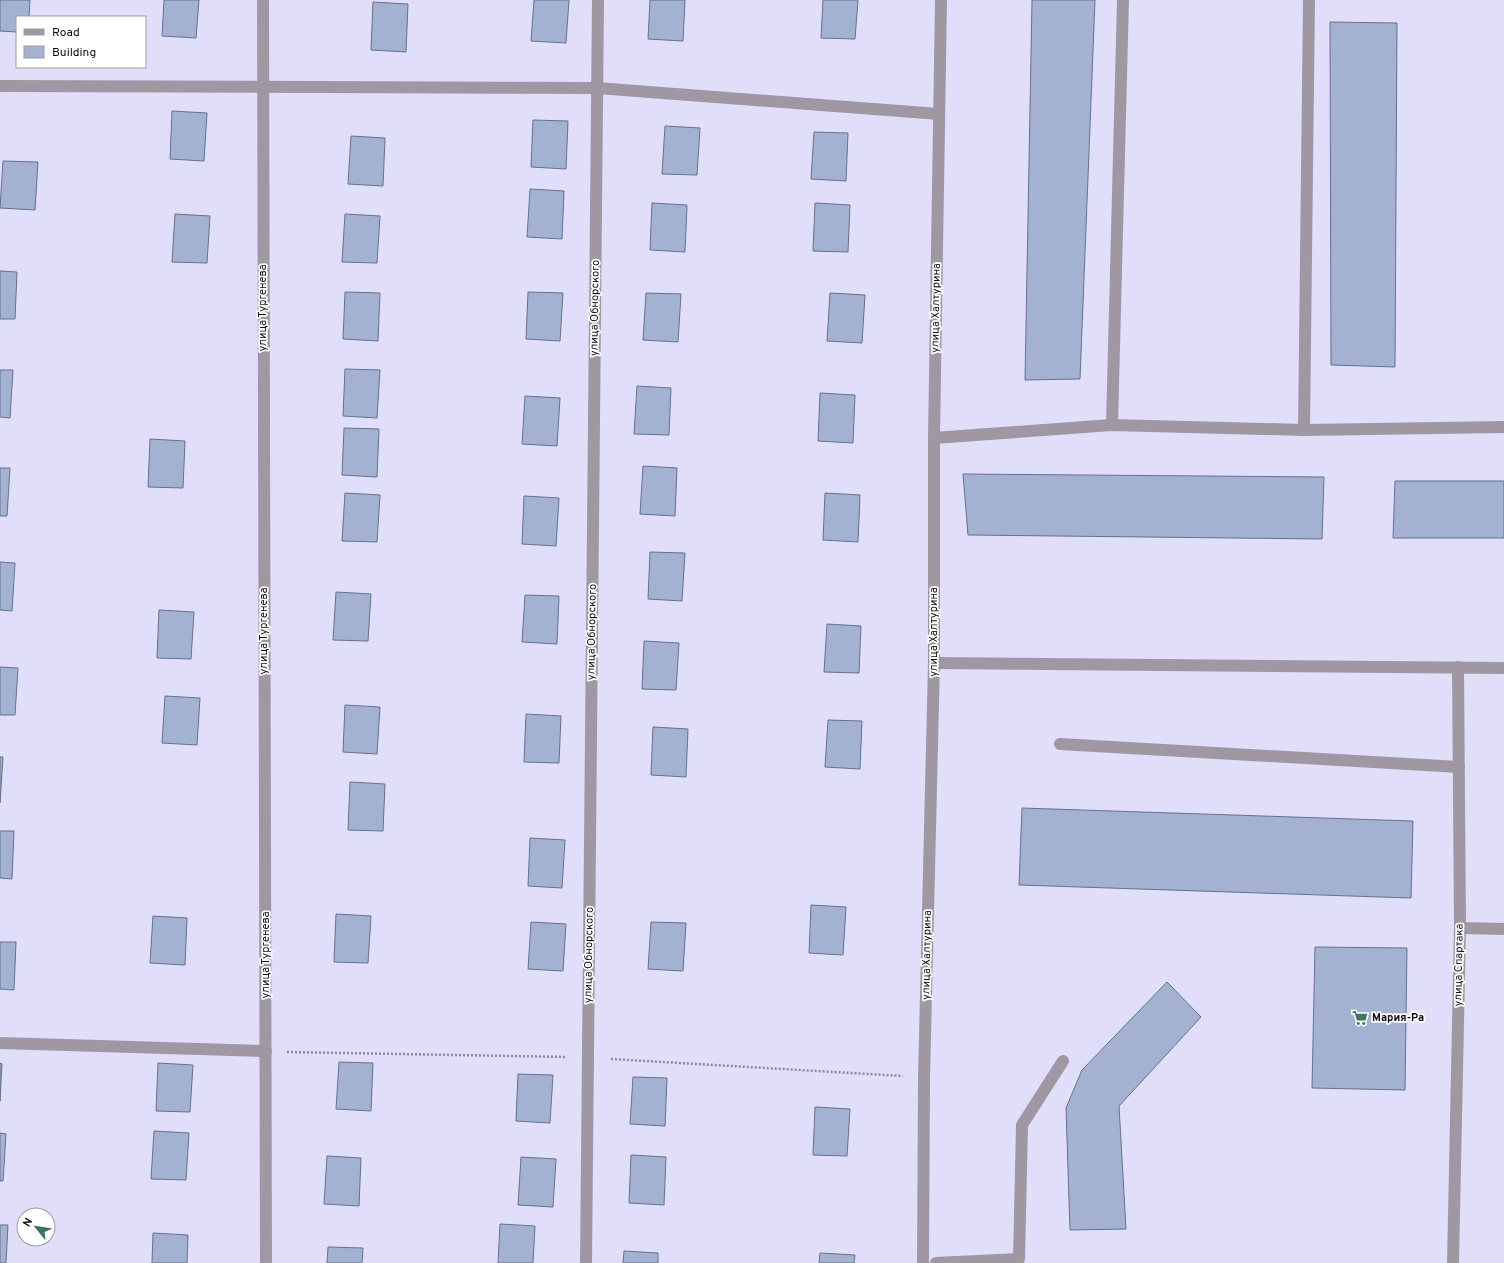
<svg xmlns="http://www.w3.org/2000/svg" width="1504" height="1263" font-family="Overpass,sans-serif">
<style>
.building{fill:#a4b2d1;stroke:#64718e}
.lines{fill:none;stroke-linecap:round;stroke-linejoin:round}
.path{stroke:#8a889d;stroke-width:2.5;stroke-dasharray:2 2;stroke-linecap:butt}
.service{stroke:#9f98a3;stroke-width:12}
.minor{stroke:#9f98a3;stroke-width:12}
.labels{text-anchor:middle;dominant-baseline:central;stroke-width:3.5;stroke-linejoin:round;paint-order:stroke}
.street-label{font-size:11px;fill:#0b0a15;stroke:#fff}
.poi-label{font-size:11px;font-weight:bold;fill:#0b0a15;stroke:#fff;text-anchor:start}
</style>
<rect width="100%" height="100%" fill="#e1defa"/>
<g class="building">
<polygon points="0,0 30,0 29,17 17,17 17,32 0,31"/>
<polygon points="164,0 199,0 196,38 162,36"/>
<polygon points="534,0 569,0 566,43 531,41"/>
<polygon points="650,0 685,0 683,41 648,39"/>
<polygon points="823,0 858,0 855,39 821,38"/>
<polygon points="1032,0 1095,0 1080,379 1025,380"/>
<polygon points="373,2 408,4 406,52 371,50"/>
<polygon points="1330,22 1397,23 1395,367 1331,365"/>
<polygon points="172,111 207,113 204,161 170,159"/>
<polygon points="533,120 568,121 566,169 531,167"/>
<polygon points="665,126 700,128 697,175 662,174"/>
<polygon points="814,132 848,133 846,181 811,179"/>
<polygon points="351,136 385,138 383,186 348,184"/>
<polygon points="3,161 38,162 35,210 0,208"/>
<polygon points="530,189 564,191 562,239 527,237"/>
<polygon points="652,203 687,205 685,252 650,250"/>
<polygon points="815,203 850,205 848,252 813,251"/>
<polygon points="175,214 210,216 207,263 172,262"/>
<polygon points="345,214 380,216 377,263 342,262"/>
<polygon points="0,271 17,272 15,319 0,319"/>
<polygon points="345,292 380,293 378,341 343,339"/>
<polygon points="528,292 563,293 560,341 526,339"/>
<polygon points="646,293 681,294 678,342 643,340"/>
<polygon points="830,293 865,295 862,343 827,341"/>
<polygon points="345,369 380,370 377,418 343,416"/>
<polygon points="0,370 13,370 10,418 0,417"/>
<polygon points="637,386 671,388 669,435 634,434"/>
<polygon points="820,393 855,395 853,443 818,441"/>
<polygon points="525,396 560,398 557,446 522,444"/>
<polygon points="344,428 379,429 377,477 342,475"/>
<polygon points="150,439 185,441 183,488 148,487"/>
<polygon points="643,466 677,468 675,516 640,514"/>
<polygon points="0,468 10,468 7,516 0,516"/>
<polygon points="963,474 1324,477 1322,539 968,535"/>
<polygon points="1395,481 1504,481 1504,538 1393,538"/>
<polygon points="345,493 380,495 377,542 342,541"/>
<polygon points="825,493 860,495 858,542 823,540"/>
<polygon points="524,496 559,498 556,546 522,544"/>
<polygon points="650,552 685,553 682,601 648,599"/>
<polygon points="0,562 15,563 12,611 0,610"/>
<polygon points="336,592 371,594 368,641 333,640"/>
<polygon points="525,595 559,596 557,644 522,642"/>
<polygon points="159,610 194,612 191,659 157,658"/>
<polygon points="827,624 861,626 859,673 824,672"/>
<polygon points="644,641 679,643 676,690 642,689"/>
<polygon points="0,667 18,668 15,715 0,715"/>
<polygon points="165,696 200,698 197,745 162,743"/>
<polygon points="345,705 380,707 377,754 343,752"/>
<polygon points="526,714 561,716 559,763 524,762"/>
<polygon points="828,720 862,721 860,769 825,767"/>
<polygon points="653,727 688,729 686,777 651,775"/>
<polygon points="0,757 3,757 0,803"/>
<polygon points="350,782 385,784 383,831 348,830"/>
<polygon points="1022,808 1413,821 1411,898 1019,885"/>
<polygon points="0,831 14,831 12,879 0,878"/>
<polygon points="530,838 565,840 562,888 528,886"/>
<polygon points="811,905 846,907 843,955 809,953"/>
<polygon points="336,914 371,916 368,963 334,962"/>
<polygon points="153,916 187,918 185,965 150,963"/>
<polygon points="531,922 566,924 563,971 528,969"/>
<polygon points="651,922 686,923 683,971 648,969"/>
<polygon points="0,942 16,942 14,990 0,989"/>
<polygon points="1315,947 1407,948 1405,1090 1312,1088"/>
<polygon points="1167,982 1201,1017 1119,1106 1126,1229 1070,1230 1066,1108 1082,1070"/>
<polygon points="339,1062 373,1063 371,1111 336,1109"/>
<polygon points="0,1063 2,1064 0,1101"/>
<polygon points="158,1063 193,1065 190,1112 156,1111"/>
<polygon points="518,1074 553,1075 550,1123 516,1121"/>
<polygon points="633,1077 667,1078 665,1126 630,1124"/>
<polygon points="815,1107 850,1109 847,1156 813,1155"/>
<polygon points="154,1131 189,1133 186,1180 151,1179"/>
<polygon points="0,1133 6,1134 3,1181 0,1181"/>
<polygon points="631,1155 666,1157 664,1205 629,1203"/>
<polygon points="327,1156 361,1158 359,1206 324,1204"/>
<polygon points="521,1157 556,1159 553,1207 518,1205"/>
<polygon points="500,1224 535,1226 533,1263 498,1263"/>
<polygon points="0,1225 8,1225 6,1263 0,1263"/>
<polygon points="153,1233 188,1235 187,1263 152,1263"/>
<polygon points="328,1247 363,1248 362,1263 327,1263"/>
<polygon points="624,1251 658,1253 658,1263 623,1263"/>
<polygon points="820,1253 855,1255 854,1263 819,1263"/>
</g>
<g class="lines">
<g class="path">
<polyline points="287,1052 566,1057"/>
<polyline points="611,1059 903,1076"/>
</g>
<g class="service">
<polyline points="1112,425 1123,0"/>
<polyline points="1304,430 1309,0"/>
<polyline points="934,438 1112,425 1304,430 1504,427"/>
<polyline points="1060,744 1459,767"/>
<polyline points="1460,928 1504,929"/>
<polyline points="936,1263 1019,1259 1022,1125 1063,1061"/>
</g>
<g class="minor">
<polyline points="263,0 266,1263"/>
<polyline points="0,86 597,88 939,114"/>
<polyline points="934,663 1504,668"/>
<polyline points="0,1043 266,1051"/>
<polyline points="586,1263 598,0"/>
<polyline points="923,1263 924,1078 934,663 934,438 941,0"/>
<polyline points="1453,1263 1460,928 1458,667"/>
</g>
</g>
<defs>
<symbol id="supermarket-bare" viewBox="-9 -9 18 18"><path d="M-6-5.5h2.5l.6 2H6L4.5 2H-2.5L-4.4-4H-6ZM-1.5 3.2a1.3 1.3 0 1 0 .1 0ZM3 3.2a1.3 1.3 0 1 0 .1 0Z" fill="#3a7660" stroke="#fff" stroke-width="2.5" paint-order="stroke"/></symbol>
</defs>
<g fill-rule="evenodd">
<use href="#supermarket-bare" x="1349" y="1007" width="22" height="22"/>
</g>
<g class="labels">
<g class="street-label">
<text transform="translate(263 308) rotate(-90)">улица Тургенева</text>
<text transform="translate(595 308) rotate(-89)">улица Обнорского</text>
<text transform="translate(936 308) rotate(-89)">улица Халтурина</text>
<text transform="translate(264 631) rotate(-90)">улица Тургенева</text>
<text transform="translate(592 632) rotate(-89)">улица Обнорского</text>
<text transform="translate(934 632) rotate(-90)">улица Халтурина</text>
<text transform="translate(266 955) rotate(-90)">улица Тургенева</text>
<text transform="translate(589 955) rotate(-89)">улица Обнорского</text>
<text transform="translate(927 955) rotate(-89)">улица Халтурина</text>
<text transform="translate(1459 965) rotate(-89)">улица Спартака</text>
</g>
<g class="poi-label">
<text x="1372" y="1018">Мария-Ра</text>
</g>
</g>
<rect x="16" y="16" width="130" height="52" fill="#ffffff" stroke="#9d9da1"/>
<rect x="24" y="29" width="20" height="6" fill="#9f98a3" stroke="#9d9da1"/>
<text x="52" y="36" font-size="12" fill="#0b0a15">Road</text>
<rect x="24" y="46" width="20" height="12" fill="#a4b2d1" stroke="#9d9da1"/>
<text x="52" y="56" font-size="12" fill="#0b0a15">Building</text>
<g transform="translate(36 1227) rotate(300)"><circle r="19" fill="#ffffff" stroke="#9d9da1"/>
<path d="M0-3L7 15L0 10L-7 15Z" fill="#3a7660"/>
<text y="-6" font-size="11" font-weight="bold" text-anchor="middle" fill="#0b0a15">N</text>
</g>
</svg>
